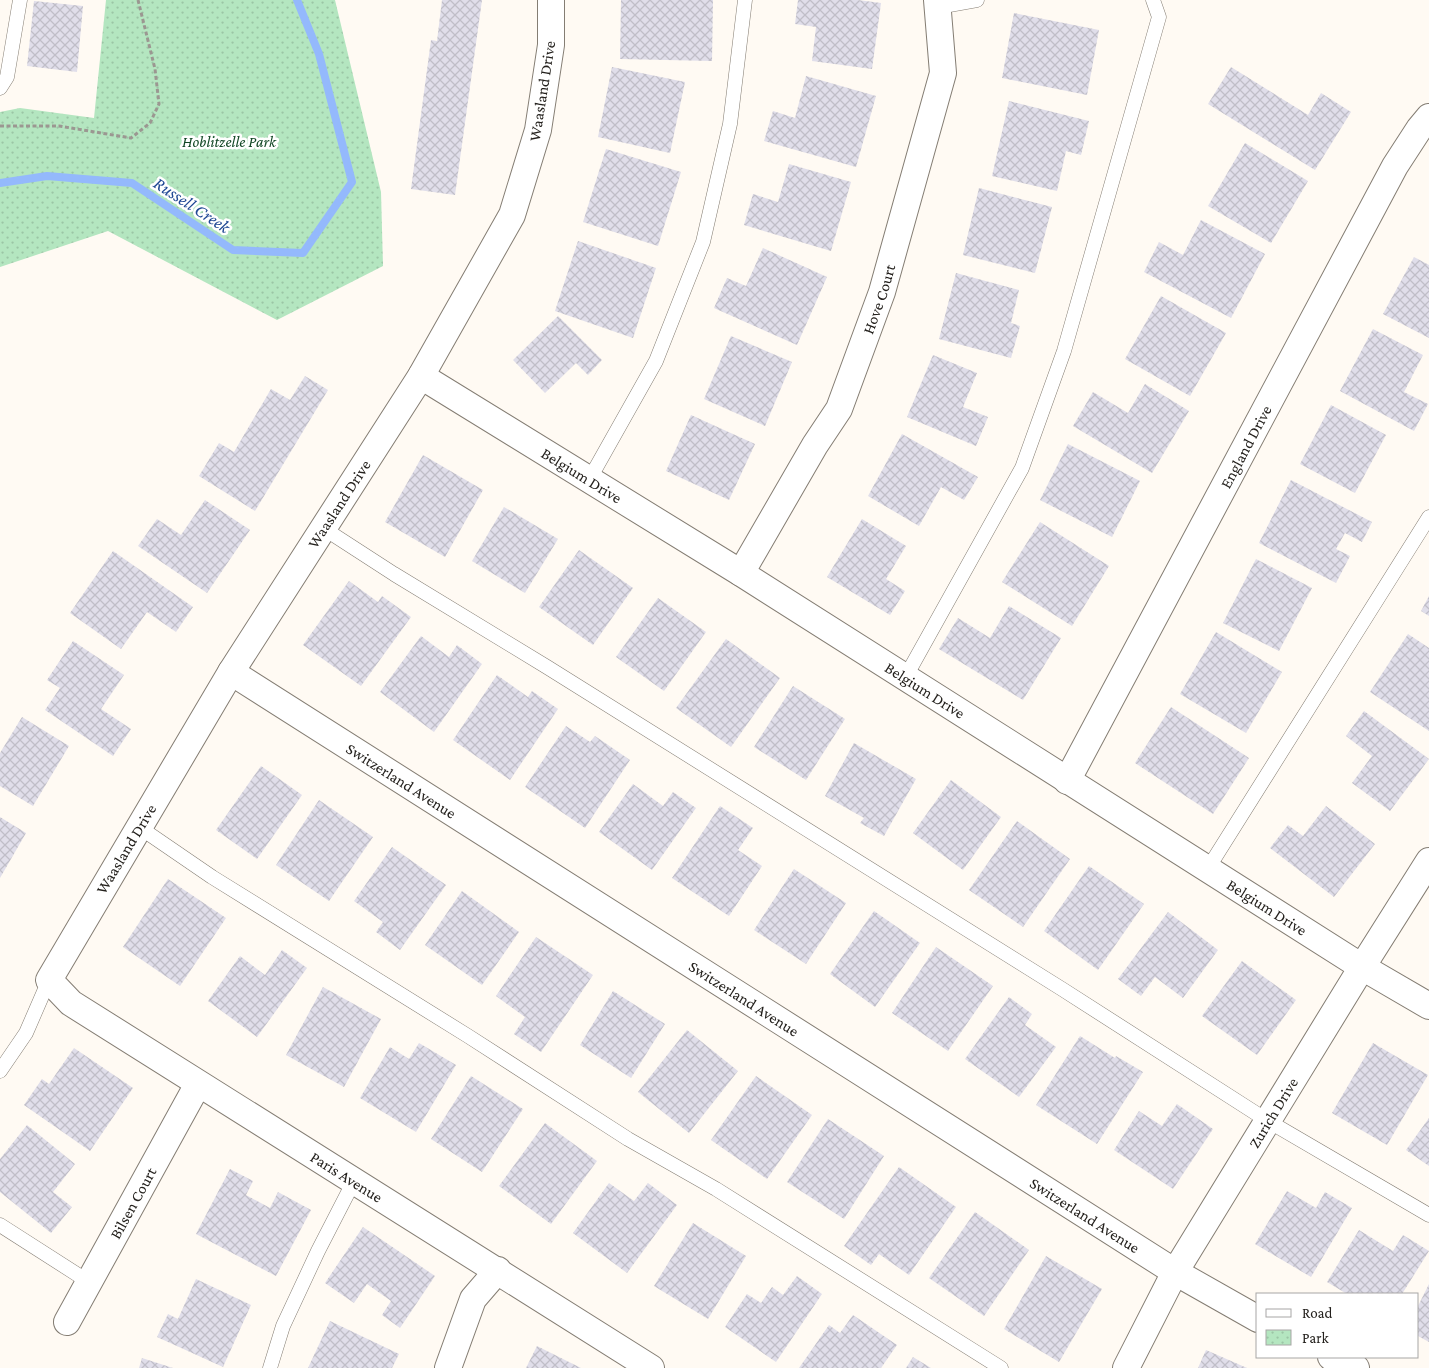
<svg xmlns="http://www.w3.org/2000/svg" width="1429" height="1368" font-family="'Crimson Pro',serif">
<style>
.park{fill:url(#park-dots)}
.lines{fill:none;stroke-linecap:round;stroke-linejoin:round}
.stream{stroke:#94b9fc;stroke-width:8}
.building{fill:url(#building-cross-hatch)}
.service-casing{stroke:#847d73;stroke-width:15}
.minor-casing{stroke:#847d73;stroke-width:28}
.path{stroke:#9b9791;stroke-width:3;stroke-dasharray:4 2.5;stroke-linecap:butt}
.service{stroke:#fff;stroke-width:14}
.minor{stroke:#fff;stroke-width:26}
.labels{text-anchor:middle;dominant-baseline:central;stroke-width:5;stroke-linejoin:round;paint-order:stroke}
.street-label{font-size:16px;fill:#24211d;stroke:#fff}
.park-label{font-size:16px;font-style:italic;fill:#124725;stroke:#fff}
.water-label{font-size:18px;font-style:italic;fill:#204894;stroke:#fff}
</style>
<defs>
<pattern id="park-dots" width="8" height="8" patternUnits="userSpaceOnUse" patternTransform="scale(1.25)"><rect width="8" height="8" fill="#b4e6c0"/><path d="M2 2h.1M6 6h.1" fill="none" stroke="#9bc5a5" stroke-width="1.8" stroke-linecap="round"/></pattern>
<pattern id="building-cross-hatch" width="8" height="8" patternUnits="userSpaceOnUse" patternTransform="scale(1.25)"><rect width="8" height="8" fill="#e0deea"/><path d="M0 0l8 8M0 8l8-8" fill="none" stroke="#c0bec8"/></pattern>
</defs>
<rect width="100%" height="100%" fill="#fffaf3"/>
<polygon class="park" points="106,0 335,0 381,192 383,266 277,320 108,231 0,267 0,112 20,108 94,118"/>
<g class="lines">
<polyline class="stream" points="0,183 47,176 132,183 233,250 303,253 352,182 319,54 297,0"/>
</g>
<g class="building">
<polygon points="442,0 482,0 455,195 411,189 431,40 437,41"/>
<polygon points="621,0 713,0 712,61 620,59"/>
<polygon points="798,0 858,0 881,3 872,69 812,61 816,27 795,24"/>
<polygon points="34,1 83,6 77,72 27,66"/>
<polygon points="1014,13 1099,30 1087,95 1002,78"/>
<polygon points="612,67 685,82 670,153 598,137"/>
<polygon points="1231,67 1308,115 1321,93 1351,112 1315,170 1208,104"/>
<polygon points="806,76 876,96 856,167 764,141 773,111 795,118"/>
<polygon points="1009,101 1089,121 1081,155 1066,151 1057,191 992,176"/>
<polygon points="1245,143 1308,181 1271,243 1208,206"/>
<polygon points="606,149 681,172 658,246 583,222"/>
<polygon points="789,164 851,182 831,251 744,225 753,194 778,202"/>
<polygon points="979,188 1052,207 1035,273 963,255"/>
<polygon points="1201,220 1265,254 1231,318 1144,272 1159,242 1183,255"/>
<polygon points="578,241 656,268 633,338 555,311"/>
<polygon points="763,248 827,277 797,345 714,308 727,278 746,286"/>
<polygon points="1414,257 1429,265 1429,338 1383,314"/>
<polygon points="956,273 1019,290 1011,323 1020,326 1011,358 939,339"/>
<polygon points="1161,296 1226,333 1190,396 1125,359"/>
<polygon points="558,316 602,360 588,375 576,363 545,393 513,360"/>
<polygon points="1373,329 1423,355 1404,392 1428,404 1414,431 1340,391"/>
<polygon points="731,336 792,362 765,426 704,399"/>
<polygon points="933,355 977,373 963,407 988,417 976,446 907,417"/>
<polygon points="305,376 328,390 255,511 199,476 219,443 234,452 271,389 290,400"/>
<polygon points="1145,384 1189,411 1152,473 1073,426 1093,392 1128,413"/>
<polygon points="1331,405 1386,435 1355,493 1300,464"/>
<polygon points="691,415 755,444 729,500 666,471"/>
<polygon points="902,434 978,477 964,500 941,487 919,526 868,496"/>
<polygon points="1068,444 1140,481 1112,537 1040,500"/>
<polygon points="423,455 483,490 445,557 385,522"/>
<polygon points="1291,480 1372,522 1362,542 1345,533 1336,549 1350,556 1336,583 1259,543"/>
<polygon points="205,500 250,530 207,593 138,546 157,519 181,535"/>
<polygon points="504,507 558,539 525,593 472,561"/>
<polygon points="862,519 906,546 886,579 905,591 890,615 827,577"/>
<polygon points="1040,522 1109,566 1072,626 1002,582"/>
<polygon points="579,550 633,588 593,645 539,607"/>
<polygon points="113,551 193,607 176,632 147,612 121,649 70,613"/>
<polygon points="1256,559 1312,588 1279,651 1223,623"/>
<polygon points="349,581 378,602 382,596 411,617 361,686 303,645"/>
<polygon points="1429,596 1429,616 1421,611"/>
<polygon points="658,598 706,632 664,691 616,657"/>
<polygon points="1009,606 1061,638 1023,700 939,649 958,618 990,638"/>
<polygon points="1216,632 1282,672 1246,733 1180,694"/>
<polygon points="1408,634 1429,648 1429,731 1370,692"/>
<polygon points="421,636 449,657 457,645 482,664 434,732 380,692"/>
<polygon points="726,639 780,678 731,747 676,708"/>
<polygon points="73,641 124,675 101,709 131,729 113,756 45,710 60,688 47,680"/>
<polygon points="497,675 528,697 532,691 558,709 510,780 453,740"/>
<polygon points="793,686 845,719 806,780 754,747"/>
<polygon points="1171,707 1249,758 1213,814 1135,763"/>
<polygon points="1364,711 1429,759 1390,811 1352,783 1372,756 1346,736"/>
<polygon points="22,717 69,746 33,806 0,786 0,753"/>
<polygon points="566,726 590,742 595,736 630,760 585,828 525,787"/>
<polygon points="854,743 916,779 884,836 860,823 864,818 825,796"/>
<polygon points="261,766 302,795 257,859 216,830"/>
<polygon points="951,780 1001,817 963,870 913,833"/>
<polygon points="633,784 663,806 673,792 696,808 652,870 599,832"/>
<polygon points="319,800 373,837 329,901 276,865"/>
<polygon points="720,806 753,828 738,850 762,866 729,916 672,878"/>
<polygon points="1326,806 1375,844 1334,897 1270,848 1288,825 1303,836"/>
<polygon points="0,817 26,833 0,878"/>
<polygon points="1017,821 1070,859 1023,927 969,890"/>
<polygon points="392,847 446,885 400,950 376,932 383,922 354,901"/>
<polygon points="1089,866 1144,904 1098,970 1044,931"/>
<polygon points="794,869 846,903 806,964 754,930"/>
<polygon points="168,879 226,918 180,986 123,947"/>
<polygon points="462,891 519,932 482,985 425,945"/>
<polygon points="874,911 920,943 875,1007 830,974"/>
<polygon points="1168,912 1218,950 1183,998 1155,977 1141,996 1118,979"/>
<polygon points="536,937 593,975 541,1052 514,1034 525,1017 496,996"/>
<polygon points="936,947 993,986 948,1051 892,1013"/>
<polygon points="282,950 307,968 257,1037 208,1001 240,956 265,975"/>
<polygon points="1242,961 1296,1000 1257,1055 1202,1016"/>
<polygon points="323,987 381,1019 344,1087 286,1055"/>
<polygon points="613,991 665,1024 631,1078 580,1045"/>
<polygon points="1009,997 1032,1014 1025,1025 1056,1047 1019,1097 965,1059"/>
<polygon points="687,1030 738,1071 689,1133 638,1092"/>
<polygon points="1080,1036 1115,1058 1116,1056 1143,1072 1097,1144 1036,1105"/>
<polygon points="419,1043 456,1065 416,1132 360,1098 390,1047 409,1059"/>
<polygon points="1373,1043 1428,1075 1387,1145 1332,1113"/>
<polygon points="74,1048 133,1088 90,1151 24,1105 42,1079 49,1084"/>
<polygon points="471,1076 523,1109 482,1172 431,1139"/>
<polygon points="756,1076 812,1115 767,1179 711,1140"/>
<polygon points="1177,1104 1213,1129 1173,1189 1114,1150 1139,1111 1162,1126"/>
<polygon points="1429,1118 1429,1166 1406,1150"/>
<polygon points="828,1119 884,1156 844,1219 787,1182"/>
<polygon points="545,1123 597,1161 551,1224 499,1186"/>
<polygon points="27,1125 75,1164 53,1192 72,1207 51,1233 0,1192 0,1159"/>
<polygon points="899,1167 956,1207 909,1275 879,1254 871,1265 844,1246"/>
<polygon points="230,1169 253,1181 246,1195 270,1208 278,1192 311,1210 276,1276 196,1234"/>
<polygon points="609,1183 634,1201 648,1183 677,1205 627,1273 573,1233"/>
<polygon points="1287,1191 1316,1208 1325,1192 1352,1208 1311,1277 1255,1244"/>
<polygon points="975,1212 1029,1250 984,1316 929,1278"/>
<polygon points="693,1223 746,1256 708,1319 654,1286"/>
<polygon points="363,1227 435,1276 400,1328 382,1315 391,1301 367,1284 354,1303 325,1283"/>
<polygon points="1359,1230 1393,1251 1403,1235 1429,1251 1402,1294 1347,1294 1327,1282"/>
<polygon points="1046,1256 1102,1289 1059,1362 1004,1329"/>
<polygon points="797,1276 822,1294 776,1362 725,1327 747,1294 761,1303 772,1287 783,1295"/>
<polygon points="196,1279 251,1305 223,1367 157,1337 168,1314 178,1319"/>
<polygon points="1429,1284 1429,1342 1418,1336 1418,1306"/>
<polygon points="853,1315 897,1345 881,1368 799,1368 829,1325 840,1333"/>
<polygon points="330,1321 399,1354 392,1368 308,1368"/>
<polygon points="537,1346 581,1368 526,1368"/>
<polygon points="1206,1350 1247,1368 1198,1368"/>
<polygon points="913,1357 931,1368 906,1368"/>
<polygon points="142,1358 173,1368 139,1368"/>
</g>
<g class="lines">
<defs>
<g id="service">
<polyline points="938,7 977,0"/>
<polyline points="0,88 7,77 20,0"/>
<polyline points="589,480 656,361 703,242 730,124 745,0"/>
<polyline points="323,528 394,574 547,667 1062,989 1268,1121 1429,1215"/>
<polyline points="905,678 1022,468 1064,351 1159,17 1153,0"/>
<polyline points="139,827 212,877 468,1036 628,1139 716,1189 1001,1368"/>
<polyline points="1207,870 1429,517"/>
<polyline points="0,1071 26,1033 49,980"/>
<polyline points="0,1225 89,1282"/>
<polyline points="270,1368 283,1326 318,1251 354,1181"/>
</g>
<g id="minor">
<path id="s1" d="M 551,0 L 551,45 L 538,130 L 512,215 L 421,376 L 231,672 L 49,980 L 71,1003 L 651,1368"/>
<path id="s2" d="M 421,376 L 741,573 L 1362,967 L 1429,1006"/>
<path id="s3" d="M 741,573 L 815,445 L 839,409 L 882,292 L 943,73 L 937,0"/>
<path id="s4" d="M 231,672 L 1175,1272 L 1258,1319"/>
<path id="s5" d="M 1067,781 L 1395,166 L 1419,129 L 1429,117"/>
<path id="s6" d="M 67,1322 L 198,1084"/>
<polyline points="1331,1357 1356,1368"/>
<polyline points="448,1368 473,1299 498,1270"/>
<path id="s7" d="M 1126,1368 L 1175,1272 L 1362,967 L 1429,861"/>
</g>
</defs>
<use href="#service" class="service-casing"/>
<use href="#minor" class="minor-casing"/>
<polyline class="path" points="0,126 59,126 131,138 150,123 159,104 155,69 138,0"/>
<use href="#service" class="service"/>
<use href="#minor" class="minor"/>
</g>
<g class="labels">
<g class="street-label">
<text transform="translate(542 91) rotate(-81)">Waasland Drive</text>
<text stroke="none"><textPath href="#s3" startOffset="308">Hove Court</textPath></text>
<text stroke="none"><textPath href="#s5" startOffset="379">England Drive</textPath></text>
<text stroke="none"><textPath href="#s2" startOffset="189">Belgium Drive</textPath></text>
<text transform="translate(339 504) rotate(-57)">Waasland Drive</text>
<text stroke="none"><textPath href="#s2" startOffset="594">Belgium Drive</textPath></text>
<text stroke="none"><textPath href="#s4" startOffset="202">Switzerland Avenue</textPath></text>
<text transform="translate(126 849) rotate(-59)">Waasland Drive</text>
<text stroke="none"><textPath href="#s2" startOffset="999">Belgium Drive</textPath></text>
<text stroke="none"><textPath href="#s4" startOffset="608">Switzerland Avenue</textPath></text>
<text stroke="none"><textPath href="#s7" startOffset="295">Zurich Drive</textPath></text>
<text stroke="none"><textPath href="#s1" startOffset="1472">Paris Avenue</textPath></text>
<text stroke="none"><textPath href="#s6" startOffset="136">Bilsen Court</textPath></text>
<text stroke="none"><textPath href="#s4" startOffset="1012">Switzerland Avenue</textPath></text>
</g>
<g class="park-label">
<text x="229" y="141">Hoblitzelle Park</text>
</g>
<g class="water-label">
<text transform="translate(192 205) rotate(33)">Russell Creek</text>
</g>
</g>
<rect x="1256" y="1293" width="162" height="65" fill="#ffffff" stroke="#a7a6a5"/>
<rect x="1266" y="1309" width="25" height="8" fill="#ffffff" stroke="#a7a6a5"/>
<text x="1302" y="1318" font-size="15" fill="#24211d">Road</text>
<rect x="1266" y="1330" width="25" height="15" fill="url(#park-dots)" stroke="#a7a6a5"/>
<text x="1302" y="1343" font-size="15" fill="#24211d">Park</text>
</svg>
